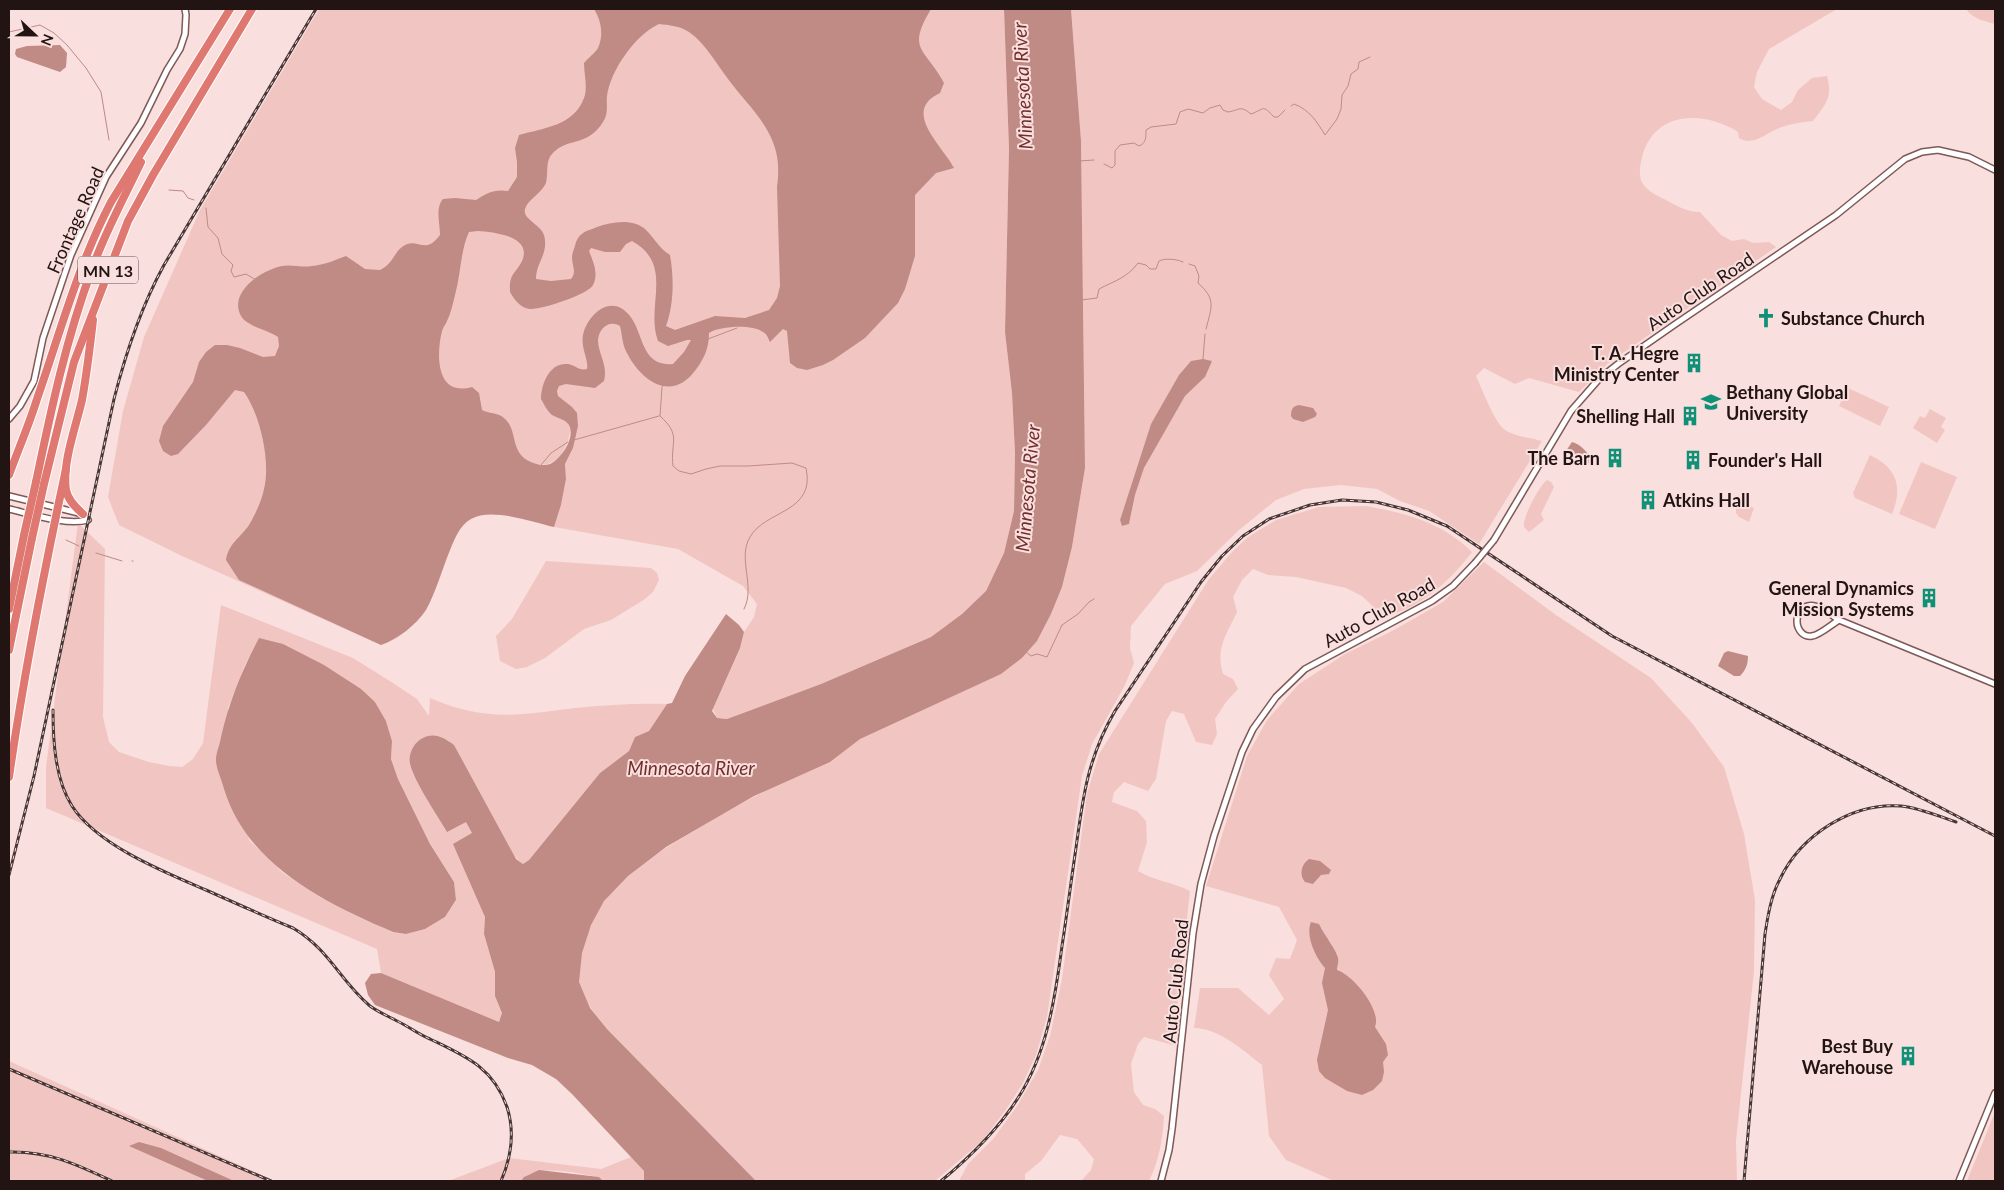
<svg xmlns="http://www.w3.org/2000/svg" width="2004" height="1190" font-family="Lato,sans-serif">
<style>
.green{fill:#f1c6c2;fill-rule:evenodd}
.water{fill:#c08a85;fill-rule:evenodd}
.lines{fill:none;stroke-linecap:round;stroke-linejoin:round}
.stream{stroke:#c08a85;stroke-width:1}
.tertiary-casing{stroke:#7e5956;stroke-width:8}
.motorway-casing{stroke:#fff;stroke-width:10}
.tertiary{stroke:#fff;stroke-width:5}
.motorway{stroke:#e07872;stroke-width:8}
.rail-casing{stroke:#463635;stroke-width:3}
.rail{stroke:#f9dfdd;stroke-width:1;stroke-dasharray:4;stroke-linecap:butt}
.tertiary-bridge-casing{stroke:#7e5956;stroke-width:8;stroke-linecap:butt}
.motorway-bridge-casing{stroke:#fff;stroke-width:10;stroke-linecap:butt}
.tertiary-bridge{stroke:#fff;stroke-width:5}
.motorway-bridge{stroke:#e07872;stroke-width:8}
.labels{text-anchor:middle;dominant-baseline:central;stroke-width:4;stroke-linejoin:round;paint-order:stroke}
.shield{fill:#f9dfdd;stroke:#625150;stroke-width:1}
.shield-label{font-size:16px;font-weight:bold;fill:#221413}
.street-label{font-size:18px;fill:#221413;stroke:#f9dfdd}
.poi-label{font-size:18px;font-weight:bold;fill:#221413;stroke:#f9dfdd;text-anchor:end}
.water-label{font-size:19px;font-style:italic;fill:#722e2c;stroke:#f9dfdd}
</style>
<rect width="100%" height="100%" fill="#f9dfdd"/>
<g class="green">
<path d="M 319,9 L 1004,9 L 1009,149 L 1005,332 L 1012,393 L 1015,453 L 1014,511 L 1004,553 L 986,591 L 962,614 L 931,637 L 821,684 L 727,719 L 717,718 L 713,709 L 740,648 L 744,632 L 754,617 L 757,604 L 743,586 L 678,549 L 554,527 L 561,505 L 566,479 L 565,464 L 573,448 L 570,431 C 569,442 564,454 554,461 C 542,470 520,461 515,447 C 511,436 513,427 504,418 L 425,610 L 397,638 L 381,645 L 182,556 L 119,525 L 108,497 L 123,411 L 144,337 L 200,210 Z"/>
<path d="M 1071,9 L 1837,9 L 1769,49 L 1757,72 L 1754,87 L 1762,99 L 1781,110 L 1792,102 L 1798,90 L 1812,78 L 1827,76 C 1833,97 1826,104 1813,121 C 1801,122 1790,124 1779,128 C 1766,133 1753,147 1739,138 L 1738,132 C 1703,110 1653,111 1642,158 C 1640,165 1638,177 1643,184 C 1648,192 1660,197 1668,201 C 1678,207 1688,212 1700,212 L 1721,235 L 1732,241 L 1744,239 L 1753,243 L 1769,242 L 1776,247 L 1607,364 L 1579,392 L 1529,378 L 1515,384 L 1484,368 L 1476,376 C 1482,389 1494,421 1504,429 C 1514,437 1530,437 1542,441 L 1479,544 L 1429,511 L 1400,501 L 1377,489 L 1341,485 L 1304,489 L 1276,500 L 1239,530 L 1197,571 L 1165,584 L 1131,626 L 1130,648 L 1134,663 L 1124,687 L 1092,744 L 1082,776 L 1047,1017 L 1036,1055 L 1023,1083 L 1005,1111 L 982,1141 L 935,1181 L 756,1181 L 607,1029 C 598,1018 579,995 579,980 C 578,956 590,920 604,901 C 629,868 669,846 704,825 C 731,809 758,794 787,780 L 743,762 L 945,699 L 1000,674 L 1022,658 L 1037,641 L 1051,614 L 1062,587 L 1072,547 L 1085,468 L 1081,141 ZM 1205,377 L 1185,396 L 1144,468 L 1135,495 L 1129,524 L 1122,526 L 1120,520 L 1151,424 Z"/>
<path d="M 1966,9 L 1995,9 L 1995,24 C 1984,21 1973,19 1966,9 Z"/>
<polygon points="1848,388 1889,407 1880,426 1839,406"/>
<polygon points="1930,409 1946,418 1941,427 1945,430 1937,443 1913,428 1920,416 1925,418"/>
<path d="M 1870,455 C 1897,468 1903,487 1892,514 L 1855,498 L 1853,493 Z"/>
<polygon points="1921,462 1957,477 1935,529 1899,514"/>
<path d="M 1547,480 L 1551,482 L 1554,487 L 1541,514 L 1544,520 L 1529,532 L 1524,527 C 1522,518 1539,486 1547,480 Z"/>
<polygon points="1739,501 1744,501 1744,506 1750,506 1754,508 1749,522 1739,517 1736,513 1736,506 1739,506"/>
<path d="M 1366,506 C 1406,513 1443,523 1472,552 C 1451,580 1419,610 1383,616 L 1362,596 L 1346,588 L 1296,577 L 1268,575 L 1253,569 L 1242,580 L 1233,597 L 1237,612 C 1227,634 1215,648 1223,674 L 1233,679 L 1238,689 L 1226,702 L 1215,719 L 1217,734 L 1212,745 L 1196,742 L 1184,714 L 1172,711 L 1166,721 L 1156,779 L 1148,791 L 1124,782 L 1114,792 L 1112,802 L 1137,811 L 1146,821 L 1147,842 L 1138,871 C 1154,881 1173,882 1190,891 L 1173,1045 L 1144,1037 L 1138,1044 L 1131,1064 L 1134,1092 L 1143,1105 L 1155,1109 L 1164,1116 C 1163,1138 1159,1161 1149,1181 L 1081,1181 L 1091,1170 L 1094,1159 L 1077,1139 L 1060,1135 L 1041,1161 L 1025,1174 L 1025,1181 L 959,1181 L 968,1164 L 994,1138 L 1017,1106 L 1038,1070 L 1050,1036 L 1062,979 L 1087,794 L 1099,754 L 1209,579 L 1231,553 L 1248,537 L 1276,520 L 1319,507 Z"/>
<path d="M 78,523 L 105,549 L 103,717 L 109,742 L 119,752 L 149,762 L 169,766 L 182,767 L 193,759 L 203,743 L 221,605 L 353,658 L 393,683 L 417,699 L 429,716 L 430,698 C 486,722 518,715 575,708 C 606,705 636,703 667,704 L 649,731 L 635,737 L 629,751 L 600,773 L 529,860 L 523,864 L 409,762 L 414,775 L 446,831 L 466,821 L 472,833 L 479,901 L 485,917 L 484,934 L 495,972 L 495,996 L 502,1013 L 499,1022 L 381,973 L 377,949 L 46,808 L 46,767 ZM 259,638 L 375,702 L 386,721 L 392,741 L 391,759 L 398,779 L 430,844 L 454,882 L 456,901 L 445,917 L 425,929 L 406,934 L 392,932 L 320,897 L 283,873 L 249,840 L 228,708 L 245,665 Z"/>
<polygon points="546,561 651,568 657,573 659,580 653,592 645,599 611,620 584,629 545,658 527,667 516,669 500,661 496,636 512,619"/>
<path d="M 1484,562 L 1556,615 L 1651,678 L 1692,723 L 1724,767 L 1744,834 L 1755,900 L 1754,971 L 1736,1141 L 1737,1181 L 1334,1181 L 1286,1160 L 1269,1136 L 1262,1065 C 1244,1051 1219,1028 1194,1028 L 1200,988 L 1238,988 L 1269,1015 L 1284,999 L 1269,975 L 1276,958 L 1290,959 L 1297,940 L 1279,907 L 1206,886 L 1247,756 L 1267,720 L 1299,684 L 1345,654 L 1394,630 L 1443,602 Z"/>
<polygon points="9,1061 275,1181 9,1181"/>
<polygon points="1995,1112 1995,1181 1967,1181"/>
<path d="M 631,1157 L 644,1171 L 644,1181 L 603,1181 L 599,1177 C 579,1174 534,1162 521,1181 L 448,1181 L 509,1158 L 601,1169 Z"/>
</g>
<g class="water">
<path d="M 594,9 L 931,9 C 906,51 925,47 944,83 L 940,93 C 901,111 942,145 954,168 L 936,173 L 915,195 L 915,256 L 905,289 L 898,303 L 865,338 L 833,360 L 823,365 L 807,370 L 797,368 L 790,363 L 787,331 L 783,329 L 770,342 C 768,338 767,334 763,332 C 752,324 720,326 709,333 C 709,347 705,357 697,368 C 672,405 639,380 625,349 C 622,341 622,334 620,326 C 609,319 598,329 598,341 C 599,356 608,365 604,381 L 595,388 L 566,384 L 559,386 L 557,391 L 558,396 L 572,407 L 577,413 L 578,426 L 573,448 L 565,464 L 566,479 L 561,505 L 554,527 C 532,522 491,507 471,519 C 460,525 455,538 450,550 C 443,567 435,594 426,610 C 416,625 398,639 381,645 L 239,580 L 226,560 C 228,544 241,537 249,525 C 255,515 262,500 264,489 C 271,462 260,414 244,392 L 235,390 L 206,425 L 178,454 L 171,456 L 163,451 L 159,441 L 163,426 L 193,382 L 199,362 L 206,352 L 215,345 L 227,345 L 240,348 L 263,357 L 275,356 L 279,346 L 278,337 C 268,330 248,327 241,316 C 228,292 262,270 282,266 C 292,264 302,268 312,266 C 324,265 335,260 346,256 L 365,269 L 380,270 C 393,264 393,254 402,247 C 417,235 424,257 440,235 C 440,224 435,208 443,199 L 455,198 L 476,200 C 487,193 494,189 508,191 L 517,177 L 517,162 L 515,148 L 519,135 C 543,128 574,126 584,98 C 588,88 584,74 584,63 C 588,58 595,53 598,48 C 604,35 601,20 594,9 ZM 659,24 C 669,25 680,26 689,32 C 705,43 716,63 728,79 C 744,101 765,119 774,145 C 779,159 779,173 777,187 L 780,286 L 777,298 L 769,310 L 745,318 L 715,316 L 675,330 L 666,326 C 674,304 674,278 670,255 C 659,248 655,239 646,230 C 633,218 612,222 597,227 C 587,231 580,232 576,242 C 575,247 572,253 572,257 C 572,266 577,272 571,279 L 551,281 L 536,279 C 536,262 549,254 544,235 C 541,225 522,219 525,209 C 527,200 542,193 546,183 C 549,171 544,160 555,151 C 570,138 588,146 603,122 C 609,113 606,105 607,96 C 610,71 636,34 659,24 ZM 478,231 C 493,232 533,236 522,261 C 515,275 509,273 510,292 C 514,299 520,308 530,309 C 541,310 589,294 593,285 C 599,274 593,261 589,251 L 591,248 L 605,252 L 620,252 L 626,244 L 632,241 C 675,265 645,306 658,341 L 668,346 L 687,340 L 691,340 L 684,352 L 673,364 C 641,367 644,334 630,316 C 613,294 591,311 584,331 C 579,346 589,359 587,369 C 579,371 575,365 568,364 C 549,362 541,385 541,399 C 544,404 547,411 552,415 C 557,418 565,419 569,425 C 576,437 561,459 550,464 C 542,467 531,463 524,458 C 511,447 517,429 504,418 C 497,412 489,414 482,410 L 479,393 L 472,387 C 436,397 436,355 442,331 C 443,327 446,324 447,321 C 451,313 453,303 455,295 C 461,274 460,252 469,232 Z"/>
<path d="M 1004,9 L 1071,9 L 1081,141 L 1085,468 L 1072,547 L 1062,587 L 1051,614 L 1037,641 L 1022,658 L 1001,674 L 860,739 L 830,762 L 754,796 L 666,847 L 628,876 L 604,901 L 591,925 L 582,953 L 579,982 L 590,1008 L 607,1029 L 756,1181 L 644,1181 L 644,1171 L 572,1094 L 556,1079 L 532,1065 L 508,1058 L 375,1005 L 368,995 L 365,983 L 371,974 L 381,973 L 499,1022 L 502,1013 L 495,996 L 495,972 L 484,934 L 485,917 L 453,844 L 472,833 L 466,822 L 447,832 C 436,813 415,783 410,764 C 408,754 414,742 423,738 C 435,732 444,738 454,745 L 516,859 L 523,864 L 529,860 L 600,773 L 629,751 L 635,737 L 649,731 L 667,704 L 672,703 L 685,676 L 726,614 L 739,625 L 744,632 L 740,648 L 712,711 L 717,718 L 727,719 L 821,684 L 931,637 L 962,614 L 986,591 L 1004,553 L 1014,511 L 1015,453 L 1012,393 L 1005,332 L 1009,149 Z"/>
<polygon points="60,45 67,53 66,67 60,72 17,57 15,54 16,49 27,46"/>
<polygon points="1203,359 1212,361 1205,377 1185,396 1144,468 1135,495 1129,524 1122,526 1120,520 1151,424 1179,375 1191,361"/>
<path d="M 1299,405 L 1313,408 L 1317,414 L 1315,417 L 1303,422 L 1293,419 L 1291,416 C 1291,409 1293,406 1299,405 Z"/>
<path d="M 1572,442 C 1580,444 1588,452 1591,460 L 1589,463 L 1579,460 L 1566,451 Z"/>
<path d="M 259,638 L 283,644 L 324,665 L 361,689 L 375,702 L 386,721 L 392,741 L 391,759 L 398,779 L 430,844 L 454,882 L 456,900 L 445,917 L 425,929 L 406,934 L 393,932 C 324,902 248,866 224,789 C 222,780 216,769 216,760 C 216,752 220,745 221,737 C 229,702 242,670 259,638 Z"/>
<path d="M 1728,651 L 1748,656 C 1748,665 1745,671 1740,676 L 1734,676 L 1718,666 L 1724,653 Z"/>
<path d="M 1309,859 L 1320,861 L 1331,870 L 1329,874 L 1321,875 L 1313,884 L 1305,882 C 1299,875 1301,864 1309,859 Z"/>
<path d="M 1311,922 L 1319,924 C 1323,933 1337,951 1338,958 C 1339,962 1337,966 1337,970 C 1353,975 1382,1010 1375,1027 L 1386,1044 L 1388,1055 L 1383,1062 L 1384,1072 L 1382,1081 L 1373,1090 L 1362,1095 L 1347,1091 L 1325,1078 L 1319,1071 L 1317,1060 L 1328,1010 L 1322,983 L 1325,968 C 1316,958 1305,936 1311,922 Z"/>
<polygon points="139,1142 161,1148 234,1181 208,1181 129,1146"/>
<polygon points="539,1170 599,1177 603,1181 521,1181 524,1177"/>
</g>
<g class="lines">
<g class="stream">
<polyline points="9,32 40,25 54,33 67,45 86,68 101,92 109,140"/>
<path d="M 1291,106 L 1294,104 C 1310,110 1317,122 1325,135 L 1337,119 L 1341,109 L 1342,95 L 1348,86 L 1351,74 L 1358,69 L 1359,62 L 1370,57"/>
<polyline points="1079,161 1094,160"/>
<path d="M 1104,164 L 1112,168 L 1115,165 L 1115,151 L 1120,145 L 1134,143 L 1139,146 C 1146,143 1146,138 1146,130 L 1151,127 L 1176,124 L 1180,112 L 1188,109 L 1203,113 L 1210,108 L 1220,105 L 1223,110 L 1228,112 C 1240,110 1240,105 1251,114 C 1265,109 1262,104 1274,117 L 1278,117 L 1285,110"/>
<polyline points="169,190 183,191 188,198 194,200"/>
<polyline points="206,208 208,227 218,238 222,254 233,265 231,271 234,277 246,274 256,280"/>
<path d="M 1189,264 L 1195,266 L 1199,276 L 1198,283 C 1216,299 1212,306 1206,329"/>
<path d="M 1081,300 L 1097,298 L 1099,289 C 1114,281 1127,278 1138,263 L 1146,265 L 1150,269 L 1156,269 L 1159,261 C 1165,258 1177,259 1183,262"/>
<polyline points="708,339 737,328"/>
<polyline points="1203,359 1205,334"/>
<path d="M 665,384 L 662,387 L 660,416 C 682,436 670,441 673,466 L 679,471 L 691,474 L 706,469 L 720,466 L 748,466 L 792,463 L 806,468 C 816,513 765,510 750,537 C 737,559 756,586 744,609"/>
<polyline points="574,440 659,416"/>
<polyline points="541,465 551,453 568,442"/>
<polyline points="66,540 79,546"/>
<polyline points="96,553 122,561"/>
<polyline points="132,561 133,561"/>
<polyline points="1026,652 1031,656 1037,654 1047,657 1062,625 1078,614 1089,602 1094,599"/>
</g>
<defs>
<g id="tertiary">
<polyline points="9,419 20,406 34,381 43,338 71,255 106,177 141,123 167,70 180,49 185,34 186,15 185,9"/>
<path d="M 9,496 L 83,514 L 88,520 C 67,526 31,514 9,509"/>
<polyline points="1494,540 1571,411 1599,379 1618,364 1674,325 1836,215 1905,159 1922,152 1938,150 1969,157 1995,170"/>
<path d="M 1839,620 C 1832,624 1820,635 1812,636 C 1790,639 1791,593 1823,609 C 1829,612 1834,617 1839,620 L 1995,684"/>
<polyline points="1161,1181 1169,1150 1172,1129 1193,933 1201,884 1214,836 1242,752 1253,729 1276,697 1305,669 1432,601 1453,586 1475,563"/>
<polyline points="1959,1181 1995,1093"/>
</g>
<g id="motorway">
<path d="M 9,475 C 18,450 29,425 37,399 C 60,333 78,265 111,202 L 230,9"/>
<path d="M 36,482 C 51,410 66,339 92,269 C 105,232 124,198 141,162"/>
<polyline points="44,484 74,362 128,221 153,175 252,9"/>
<path d="M 83,514 C 75,507 68,500 66,490 C 62,463 76,426 82,400 C 87,373 90,346 93,320"/>
<polyline points="9,609 24,535"/>
<polyline points="9,650 32,538"/>
<path d="M 9,777 C 24,674 44,571 66,469"/>
</g>
</defs>
<use href="#tertiary" class="tertiary-casing"/>
<use href="#motorway" class="motorway-casing"/>
<use href="#tertiary" class="tertiary"/>
<use href="#motorway" class="motorway"/>
<defs>
<g id="rail">
<path d="M 53,710 C 53,741 55,779 72,806 C 97,845 164,872 206,890 C 235,903 264,916 293,928 C 330,950 340,981 370,1006 C 378,1012 388,1016 397,1021 C 408,1026 418,1034 430,1039 C 465,1056 493,1067 507,1107 C 515,1132 511,1158 501,1181"/>
<path d="M 9,875 L 34,776 L 114,399 C 126,352 141,307 164,265 L 316,9"/>
<polyline points="9,1069 271,1181"/>
<path d="M 9,1152 C 49,1151 76,1164 112,1181"/>
<path d="M 941,1181 C 970,1157 997,1131 1018,1098 C 1047,1053 1055,999 1062,946 C 1067,914 1071,881 1076,848 C 1083,796 1088,757 1115,711 L 1201,582 L 1222,556 L 1243,536 L 1269,519 L 1310,505 L 1342,500 L 1376,502 L 1408,510 L 1447,526 L 1612,636 L 1995,836"/>
<path d="M 1744,1181 L 1765,934 C 1768,915 1771,896 1780,879 C 1801,835 1852,802 1901,806 C 1920,808 1938,816 1956,822"/>
</g>
</defs>
<use href="#rail" class="rail-casing"/>
<use href="#rail" class="rail"/>
<defs>
<polyline id="tertiary-bridge" points="1475,563 1494,540"/>
<g id="motorway-bridge">
<polyline points="24,535 36,482"/>
<polyline points="32,538 44,484"/>
</g>
</defs>
<use href="#tertiary-bridge" class="tertiary-bridge-casing"/>
<use href="#motorway-bridge" class="motorway-bridge-casing"/>
<use href="#tertiary-bridge" class="tertiary-bridge"/>
<use href="#motorway-bridge" class="motorway-bridge"/>
</g>
<defs>
<symbol id="church-bare" viewBox="-9 -9 18 18"><path d="M-1.2-6h2.4v3.5h3.3v2.4h-3.3V6h-2.4V-.1h-3.3v-2.4h3.3Z" fill="#109077" stroke="#f9dfdd" stroke-width="2.5" paint-order="stroke"/></symbol>
<symbol id="building-bare" viewBox="-9 -9 18 18"><path d="M-4-6H4V6H1V3H-1V6H-4ZM-2.5-4.3h1.7v1.8h-1.7ZM.8-4.3h1.7v1.8H.8ZM-2.5-1h1.7V.8h-1.7ZM.8-1h1.7V.8H.8Z" fill="#109077" stroke="#f9dfdd" stroke-width="2.5" paint-order="stroke"/></symbol>
<symbol id="university-bare" viewBox="-9 -9 18 18"><path d="M0-5L7-2L0 1L-7-2ZM-4 1L0 2.5L4 1V4Q0 6-4 4Z" fill="#109077" stroke="#f9dfdd" stroke-width="2.5" paint-order="stroke"/></symbol>
</defs>
<g fill-rule="evenodd">
<use href="#church-bare" x="1752" y="304" width="28" height="28"/>
<use href="#building-bare" x="1680" y="349" width="28" height="28"/>
<use href="#university-bare" x="1697" y="388" width="28" height="28"/>
<use href="#building-bare" x="1676" y="402" width="28" height="28"/>
<use href="#building-bare" x="1601" y="444" width="28" height="28"/>
<use href="#building-bare" x="1679" y="446" width="28" height="28"/>
<use href="#building-bare" x="1634" y="486" width="28" height="28"/>
<use href="#building-bare" x="1915" y="584" width="28" height="28"/>
<use href="#building-bare" x="1894" y="1042" width="28" height="28"/>
</g>
<g class="labels">
<rect class="shield" x="78" y="256.5" width="60" height="27" rx="4"/>
<g class="shield-label">
<text x="108" y="270">MN 13</text>
</g>
<g class="street-label">
<text transform="translate(75 220) rotate(-66)">Frontage Road</text>
<text transform="translate(1700 291) rotate(-34)">Auto Club Road</text>
<text transform="translate(1379 612) rotate(-29)">Auto Club Road</text>
<text transform="translate(1175 981) rotate(-84)">Auto Club Road</text>
</g>
<g class="poi-label">
<text x="1781" y="318" text-anchor="start">Substance Church</text>
<text x="1679" y="353">T. A. Hegre<tspan x="1679" dy="21">Ministry Center</tspan></text>
<text x="1726" y="392" text-anchor="start">Bethany Global<tspan x="1726" dy="21">University</tspan></text>
<text x="1675" y="416">Shelling Hall</text>
<text x="1600" y="458">The Barn</text>
<text x="1708" y="460" text-anchor="start">Founder's Hall</text>
<text x="1663" y="500" text-anchor="start">Atkins Hall</text>
<text x="1914" y="588">General Dynamics<tspan x="1914" dy="21">Mission Systems</tspan></text>
<text x="1893" y="1046">Best Buy<tspan x="1893" dy="21">Warehouse</tspan></text>
</g>
<g class="water-label">
<text transform="translate(1022 86) rotate(-93)">Minnesota River</text>
<text transform="translate(1027 488) rotate(-85)">Minnesota River</text>
<text x="691" y="767">Minnesota River</text>
</g>
</g>
<rect width="2004" height="1190" fill="none" stroke="#221413" stroke-width="20"/>
<g transform="translate(35 35) rotate(112)" stroke="#f9dfdd" stroke-width="4" paint-order="stroke">
<path d="M0-4L9 19L0 12L-9 19Z" fill="#221413"/>
<text y="-8" font-size="14" font-weight="bold" text-anchor="middle" fill="#221413">N</text>
</g>
</svg>
